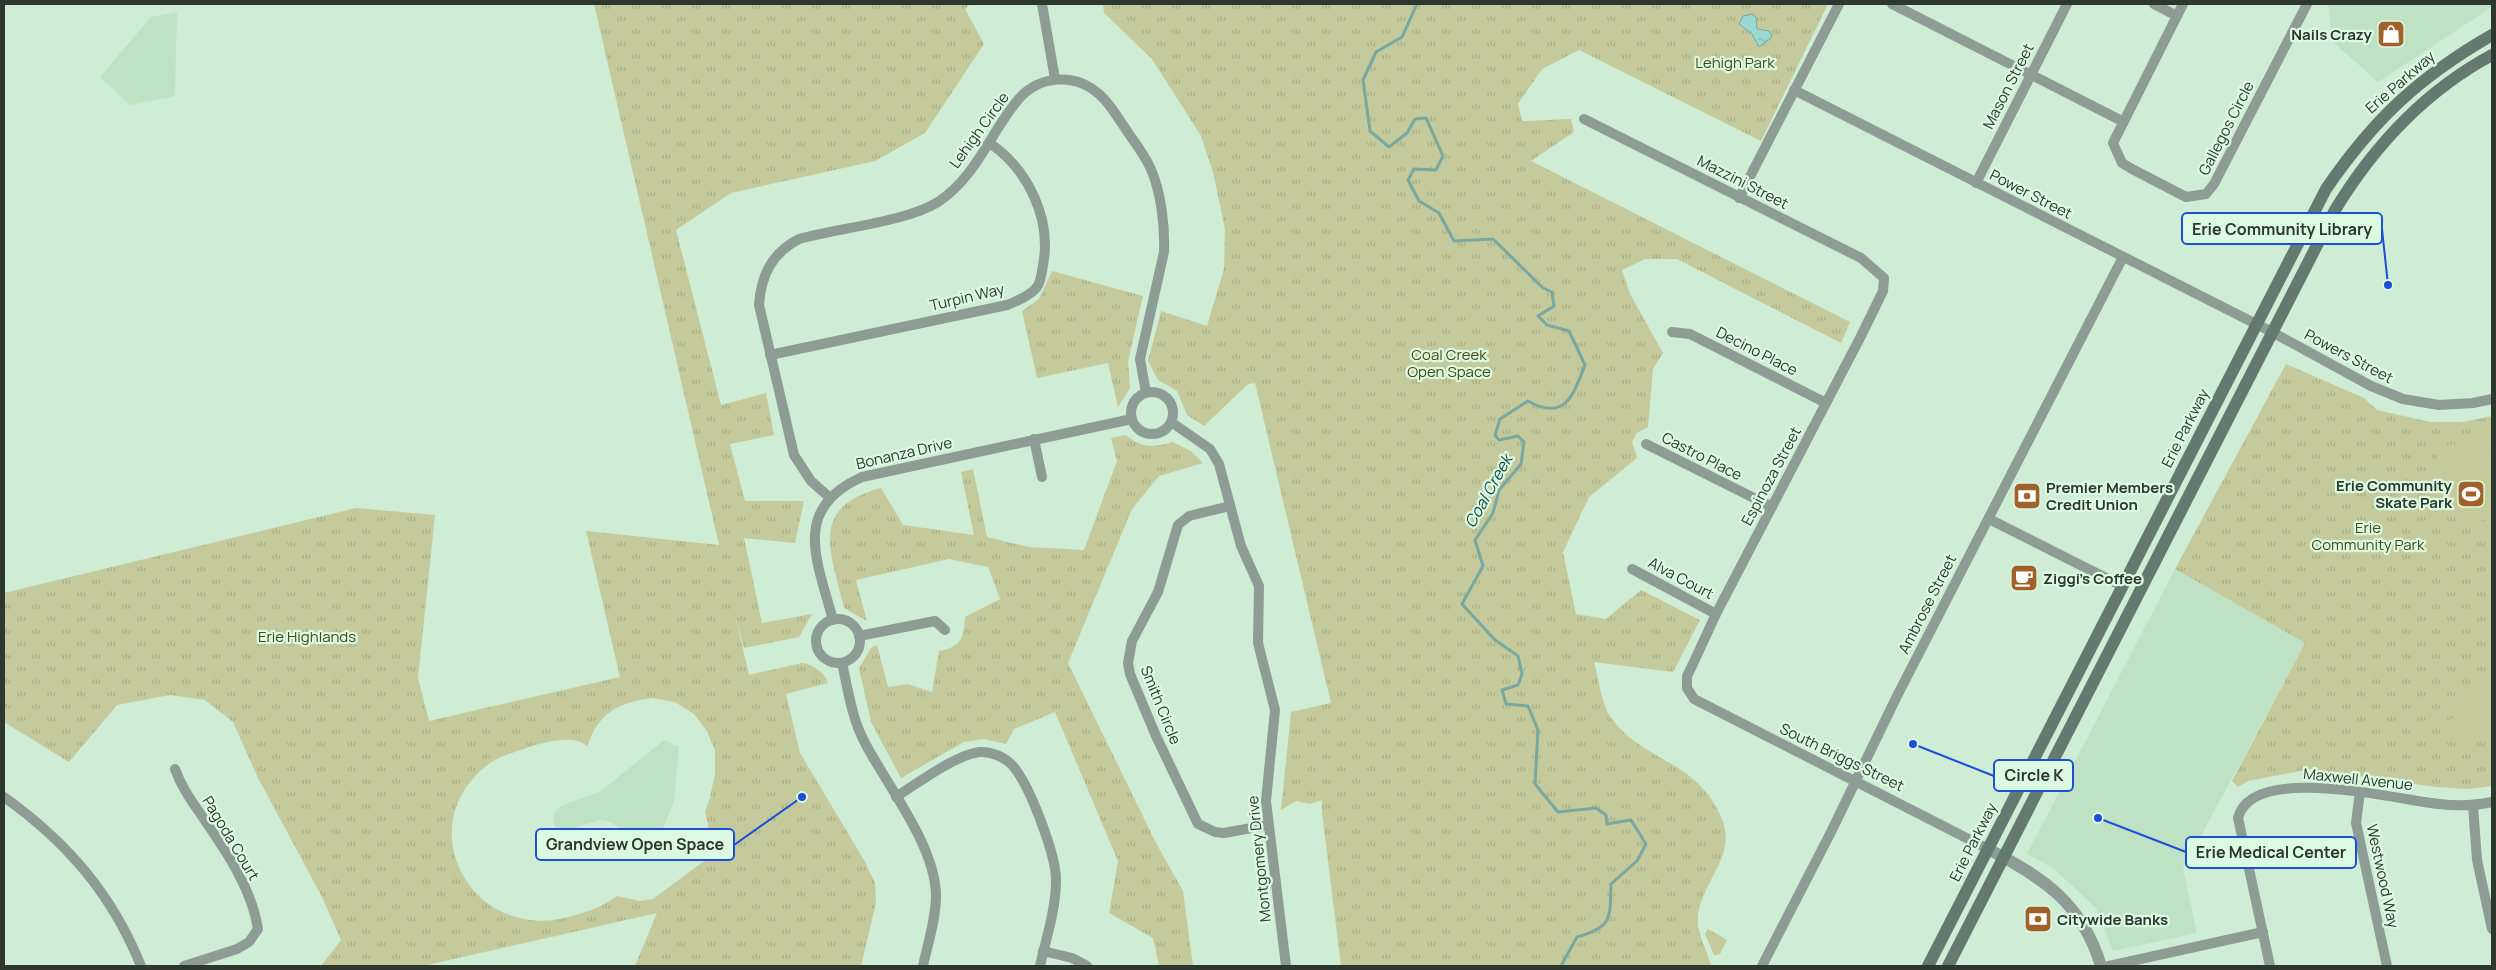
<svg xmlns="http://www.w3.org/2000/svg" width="2496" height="970" font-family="Manrope,sans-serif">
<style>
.built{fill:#bfe2c5}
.park{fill:url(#park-tufts);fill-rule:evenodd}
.pitch{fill:#c4ca9b}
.water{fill:url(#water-ripples);stroke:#79a8a1}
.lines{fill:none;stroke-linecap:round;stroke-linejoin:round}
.stream{stroke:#79a8a1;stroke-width:3}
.minor{stroke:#8d9d96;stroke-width:10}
.tertiary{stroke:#8d9d96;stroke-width:12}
.secondary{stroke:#647a71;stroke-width:12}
.labels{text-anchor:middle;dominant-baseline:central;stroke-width:4.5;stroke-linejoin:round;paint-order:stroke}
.poi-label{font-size:15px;font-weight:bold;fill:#2c372e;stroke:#dcf9e1;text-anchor:start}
.park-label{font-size:15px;fill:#464a12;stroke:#dcf9e1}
.street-label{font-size:15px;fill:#2c372e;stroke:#dcf9e1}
.water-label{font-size:16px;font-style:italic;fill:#154c48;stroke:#dcf9e1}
.leader{fill:none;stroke:#1d4ed8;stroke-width:2}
.callout-dot{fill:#1d4ed8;stroke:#dcf9e1;stroke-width:2}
.callout{fill:#dcf9e1;stroke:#1d4ed8;stroke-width:2}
.callout-label{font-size:16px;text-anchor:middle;font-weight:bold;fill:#2c372e}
</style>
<defs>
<pattern id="park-tufts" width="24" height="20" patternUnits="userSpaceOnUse" patternTransform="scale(1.25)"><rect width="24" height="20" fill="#c4ca9b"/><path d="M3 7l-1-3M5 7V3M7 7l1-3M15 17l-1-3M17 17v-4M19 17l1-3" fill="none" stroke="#a9ae86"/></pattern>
<pattern id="water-ripples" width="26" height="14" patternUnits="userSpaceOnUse" patternTransform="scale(1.25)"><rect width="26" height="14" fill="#9ad9d2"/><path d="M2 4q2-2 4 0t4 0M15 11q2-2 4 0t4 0" fill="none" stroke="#85bbb5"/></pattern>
</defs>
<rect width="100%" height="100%" fill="#cfecd4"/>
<g class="built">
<polygon points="2328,4 2492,4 2492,7 2378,82 2333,42"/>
<polygon points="177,12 175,96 130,105 100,77 151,17"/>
<polygon points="2175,569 2305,643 2183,869 2197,933 2113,951 2096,908 2054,869 2027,854"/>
<polygon points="664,740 679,747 674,801 659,838 648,850 639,851 630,846 618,827 610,822 600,820 561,832 556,828 553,819 555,812 561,806 601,791"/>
</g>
<g class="park">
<path d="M 594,4 L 970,4 L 965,9 L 984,44 L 925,133 L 875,161 L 731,193 L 676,230 L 721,405 L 766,393 L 774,435 L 730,444 L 745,501 L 804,501 L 795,543 L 744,538 L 762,623 L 812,614 L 799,637 L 744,648 L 735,615 L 749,675 L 802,663 C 813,664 825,673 828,683 L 786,694 L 800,753 L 864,860 L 875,883 L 876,903 L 861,966 L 635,966 L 657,913 L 423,966 L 321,966 L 341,940 L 322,897 L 257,776 L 233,722 L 205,700 L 170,695 L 117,705 L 69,762 L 4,722 L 4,593 L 356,508 L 435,515 L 418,678 L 429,721 L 620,677 L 586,531 L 719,545 ZM 652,698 L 675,702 L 694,714 L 707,731 L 715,751 L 715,773 L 710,798 L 705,811 L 709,830 L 704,861 L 653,899 L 640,901 L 617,896 C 604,906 591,910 576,915 C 472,949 406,824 490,763 C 502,755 516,752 529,747 C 545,742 573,734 587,746 C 600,712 617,703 652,698 Z"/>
<path d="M 1103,4 L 1828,4 L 1761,141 L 1579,50 L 1542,69 L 1518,104 L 1522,121 L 1571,119 L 1574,132 L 1531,161 L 1850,322 L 1841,343 L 1677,259 L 1645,259 L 1622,270 L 1630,294 L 1663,353 L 1653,369 L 1648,427 L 1637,433 L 1632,442 L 1637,458 L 1589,497 L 1563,552 L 1576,614 L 1606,619 L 1641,590 L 1700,620 L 1673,672 L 1594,662 C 1598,676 1602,705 1610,716 C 1640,762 1697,758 1722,819 C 1737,856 1702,881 1698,915 C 1696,933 1707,949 1711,966 L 1341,966 L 1322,813 L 1322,800 L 1310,804 L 1296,801 L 1281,810 L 1291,712 L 1331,703 L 1255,383 L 1248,384 L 1204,426 L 1187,415 L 1177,391 L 1158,380 L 1148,361 L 1161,311 L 1207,326 L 1224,269 L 1225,229 L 1213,172 L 1201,136 L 1152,59 L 1104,13 Z"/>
<polygon points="1052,271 1143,296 1128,361 1130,388 1118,407 1108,363 1037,378 1022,311 1039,299"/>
<polygon points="2286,364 2364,398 2377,410 2430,422 2463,422 2492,416 2492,786 2469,789 2436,787 2310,769 2248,781 2238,787 2232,781 2305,643 2175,569"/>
<path d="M 1126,435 C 1141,448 1154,448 1172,442 L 1191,451 L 1203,463 L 1159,476 L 1132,509 L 1068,663 L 1156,843 L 1183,891 L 1193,966 L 1159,966 L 1153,938 L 1109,913 L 1118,861 L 1055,712 L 1014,729 L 1006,744 L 984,739 L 964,742 L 901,778 L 871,722 L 859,668 L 871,648 L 877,645 L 888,687 L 908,684 L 932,692 L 939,651 C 961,647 964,638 965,617 L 1000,599 L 988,567 L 949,559 L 856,580 L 867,621 L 844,608 C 831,552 808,507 881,488 L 903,525 L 974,535 L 961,472 L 973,469 L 987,537 L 1029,547 L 1084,550 L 1117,461 L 1111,438 Z"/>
<polygon points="1708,929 1727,940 1720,954 1714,955 1705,934"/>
</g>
<g class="pitch">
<polygon points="2479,436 2487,440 2492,471 2492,518 2459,525 2434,447 2472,442"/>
<path d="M 2492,681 L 2492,737 C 2481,733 2439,750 2444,723 L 2456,716 L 2462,707 L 2464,690 L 2485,686 Z"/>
</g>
<polygon class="water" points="1752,14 1756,17 1757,29 1769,31 1772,35 1770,39 1759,47 1752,34 1739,24 1743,16"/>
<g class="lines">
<path class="stream" d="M 1417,4 L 1402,37 L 1376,52 L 1363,80 L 1370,131 L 1389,147 L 1407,133 L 1415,119 L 1426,118 L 1443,156 L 1436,170 L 1414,169 L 1408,180 L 1419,201 L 1439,213 L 1454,241 L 1493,239 L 1543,288 L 1552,292 L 1554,306 L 1538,316 L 1547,325 L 1569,331 L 1585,365 C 1573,395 1566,422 1528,401 L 1500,419 L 1495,435 L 1499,440 L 1518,436 L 1524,442 L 1521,464 L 1499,490 L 1493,513 L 1475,540 L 1483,566 L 1462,604 L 1495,640 L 1518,656 L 1522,674 L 1518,685 L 1502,690 L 1506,704 L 1528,706 L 1538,730 L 1535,784 L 1558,812 L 1596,808 L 1606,815 L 1607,824 L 1631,820 L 1646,844 L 1637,861 L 1611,884 C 1610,918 1613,927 1577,937 L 1561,966"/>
<g class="minor">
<polyline points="1042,4 1055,79"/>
<polyline points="1892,4 2122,121"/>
<polyline points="2154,4 2177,16"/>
<polyline points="2183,4 2113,143 2122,163 2132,169 2186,197 2206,194 2214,184 2307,4"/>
<polyline points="1794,90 2272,332 2371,386 2403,399 2439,405 2473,403 2492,399"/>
<polyline points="1584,119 1861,258 1884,278 1883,291 1861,336 1716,614 1692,666 1687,676 1687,688 1694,699 1988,849"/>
<polyline points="1976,183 2067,4"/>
<polyline points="1739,198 1839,4"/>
<polyline points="1672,332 1690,334 1826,403"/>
<path d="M 770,355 L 1007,305 C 1017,301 1030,296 1037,287 C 1041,282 1042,271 1043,265 C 1052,219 1028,170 991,144"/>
<circle cx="1152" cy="413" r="21"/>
<polyline points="1171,422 1210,449 1219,464 1241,546 1259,586 1258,643 1275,710 1266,801 1286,966"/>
<polyline points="1034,439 1042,477"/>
<polyline points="1646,444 1772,507"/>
<path d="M 829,497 L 811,481 L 794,455 L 759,305 C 761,275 772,253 799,239 C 838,228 906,222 938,202 C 975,178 990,134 1017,101 C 1038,75 1075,72 1100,95 C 1110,104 1116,115 1123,125 C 1132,139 1143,152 1150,167 C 1161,191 1165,225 1164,252 L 1140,359 L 1146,393"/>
<polyline points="1230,506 1189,516 1178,525 1158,592 1132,641 1128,663 1130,674 1156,736 1198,824 1215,832 1224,833 1268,825"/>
<polyline points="1989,519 2122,586"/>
<polyline points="1632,569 1716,614"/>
<circle cx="838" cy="641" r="22"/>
<path d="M 833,620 C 817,560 791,509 862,477 L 1132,419"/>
<polyline points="859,636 935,621 945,630"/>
<path d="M 842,663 C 848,690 852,719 865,743 C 888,787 935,845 936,895 C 936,919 928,943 923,966"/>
<path d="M 175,769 C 182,789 194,804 206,822 C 228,854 252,890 258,929 L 249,942 L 237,949 L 184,966"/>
<polyline points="2360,792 2356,823 2387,966"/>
<path d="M 4,797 C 67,842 112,894 141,966"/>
<path d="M 896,797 C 916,784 957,754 980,752 C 990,751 1004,757 1011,764 C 1029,782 1056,855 1056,880 C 1056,909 1046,939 1040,966"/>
<polyline points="2473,806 2477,860 2492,929"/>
<polyline points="1043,951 1072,958 1087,966"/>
<polyline points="1762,966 1831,832 1897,696 2123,257"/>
<polyline points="2109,966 2263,932"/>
<path d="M 2270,966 L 2238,818 C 2252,762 2397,800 2439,804 C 2457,806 2474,806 2492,802"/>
</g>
<path class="tertiary" d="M 1988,849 C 2044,878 2082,903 2101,966"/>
<g class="secondary">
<path d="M 1928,966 L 2326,189 C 2374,119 2419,77 2492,35"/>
<path d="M 1948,966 L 2335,210 C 2374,146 2425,91 2492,55"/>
</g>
</g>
<defs>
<symbol id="shop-square" viewBox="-11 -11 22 22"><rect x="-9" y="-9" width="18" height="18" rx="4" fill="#a1612a" stroke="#dcf9e1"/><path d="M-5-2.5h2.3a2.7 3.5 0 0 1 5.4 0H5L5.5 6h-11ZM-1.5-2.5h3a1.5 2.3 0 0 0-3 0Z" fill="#fff"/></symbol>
<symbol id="stadium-square" viewBox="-11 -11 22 22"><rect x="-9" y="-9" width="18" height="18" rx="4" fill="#a1612a" stroke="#dcf9e1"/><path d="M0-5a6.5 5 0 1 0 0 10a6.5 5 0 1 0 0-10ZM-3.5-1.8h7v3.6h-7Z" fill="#fff"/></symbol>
<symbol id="bank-square" viewBox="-11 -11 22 22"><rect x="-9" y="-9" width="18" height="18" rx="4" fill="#a1612a" stroke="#dcf9e1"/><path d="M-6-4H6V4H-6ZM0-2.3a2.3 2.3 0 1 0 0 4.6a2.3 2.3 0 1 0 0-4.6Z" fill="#fff"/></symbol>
<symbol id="cafe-square" viewBox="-11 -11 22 22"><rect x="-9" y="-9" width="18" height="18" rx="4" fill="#a1612a" stroke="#dcf9e1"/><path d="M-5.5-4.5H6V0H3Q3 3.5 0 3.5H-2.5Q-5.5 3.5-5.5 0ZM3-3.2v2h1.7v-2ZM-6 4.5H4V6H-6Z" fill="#fff"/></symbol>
</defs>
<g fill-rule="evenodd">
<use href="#shop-square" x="2375" y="18" width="32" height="32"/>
<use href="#stadium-square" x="2455" y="478" width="32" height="32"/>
<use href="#bank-square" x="2011" y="480" width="32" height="32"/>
<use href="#cafe-square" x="2008" y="562" width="32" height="32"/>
<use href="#bank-square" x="2022" y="903" width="32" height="32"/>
</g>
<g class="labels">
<g class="poi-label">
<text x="2372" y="34" text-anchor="end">Nails Crazy</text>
<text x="2452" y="485" text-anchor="end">Erie Community<tspan x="2452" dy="17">Skate Park</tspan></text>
<text x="2046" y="487">Premier Members<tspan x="2046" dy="17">Credit Union</tspan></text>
<text x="2043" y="578">Ziggi's Coffee</text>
<text x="2057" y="919">Citywide Banks</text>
</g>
<g class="park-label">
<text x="1735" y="62">Lehigh Park</text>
<text x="1449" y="354">Coal Creek<tspan x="1449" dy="17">Open Space</tspan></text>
<text x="2368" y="527">Erie<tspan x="2368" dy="17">Community Park</tspan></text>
<text x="307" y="636">Erie Highlands</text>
</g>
<g class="street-label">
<text transform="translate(2400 82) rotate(-41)">Erie Parkway</text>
<text transform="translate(2008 86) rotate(-63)">Mason Street</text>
<text transform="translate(2226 128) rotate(-63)">Gallegos Circle</text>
<text transform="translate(979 130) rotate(-54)">Lehigh Circle</text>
<text transform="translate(1743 182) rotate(27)">Mazzini Street</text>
<text transform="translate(2031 194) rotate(27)">Power Street</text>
<text transform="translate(967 297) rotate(-13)">Turpin Way</text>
<text transform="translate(1757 351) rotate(27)">Decino Place</text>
<text transform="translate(2349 356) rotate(28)">Powers Street</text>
<text transform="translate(2185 428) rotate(-63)">Erie Parkway</text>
<text transform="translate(904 453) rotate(-13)">Bonanza Drive</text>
<text transform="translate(1702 456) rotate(27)">Castro Place</text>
<text transform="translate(1771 476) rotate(-62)">Espinoza Street</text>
<text transform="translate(1681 578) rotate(28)">Alva Court</text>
<text transform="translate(1927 604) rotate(-63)">Ambrose Street</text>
<text transform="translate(1161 705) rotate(68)">Smith Circle</text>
<text transform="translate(1842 757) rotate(26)">South Briggs Street</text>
<text transform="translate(2358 779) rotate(6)">Maxwell Avenue</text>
<text transform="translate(231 838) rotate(59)">Pagoda Court</text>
<text transform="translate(1973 842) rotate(-63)">Erie Parkway</text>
<text transform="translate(1259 859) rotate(-96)">Montgomery Drive</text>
<text transform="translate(2383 876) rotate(78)">Westwood Way</text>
</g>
<g class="water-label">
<text transform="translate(1488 491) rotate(-61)">Coal Creek</text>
</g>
</g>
<path class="leader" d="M2388 285L2382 229M1913 744L1994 776M802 797L734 845M2098 818L2186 852"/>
<g class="callout-dot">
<circle cx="2388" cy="285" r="5"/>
<circle cx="1913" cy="744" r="5"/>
<circle cx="802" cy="797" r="5"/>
<circle cx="2098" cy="818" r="5"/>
</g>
<g class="callout">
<rect x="2182" y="213" width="200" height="31" rx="5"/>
<rect x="1994" y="760" width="79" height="31" rx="5"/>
<rect x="536" y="829" width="198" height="31" rx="5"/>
<rect x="2186" y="837" width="170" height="31" rx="5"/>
</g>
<g class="callout-label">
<text x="2282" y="235">Erie Community Library</text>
<text x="2034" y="781">Circle K</text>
<text x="635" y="850">Grandview Open Space</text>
<text x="2271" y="858">Erie Medical Center</text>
</g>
<rect width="2496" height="970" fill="none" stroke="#2c372e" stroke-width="10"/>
</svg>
